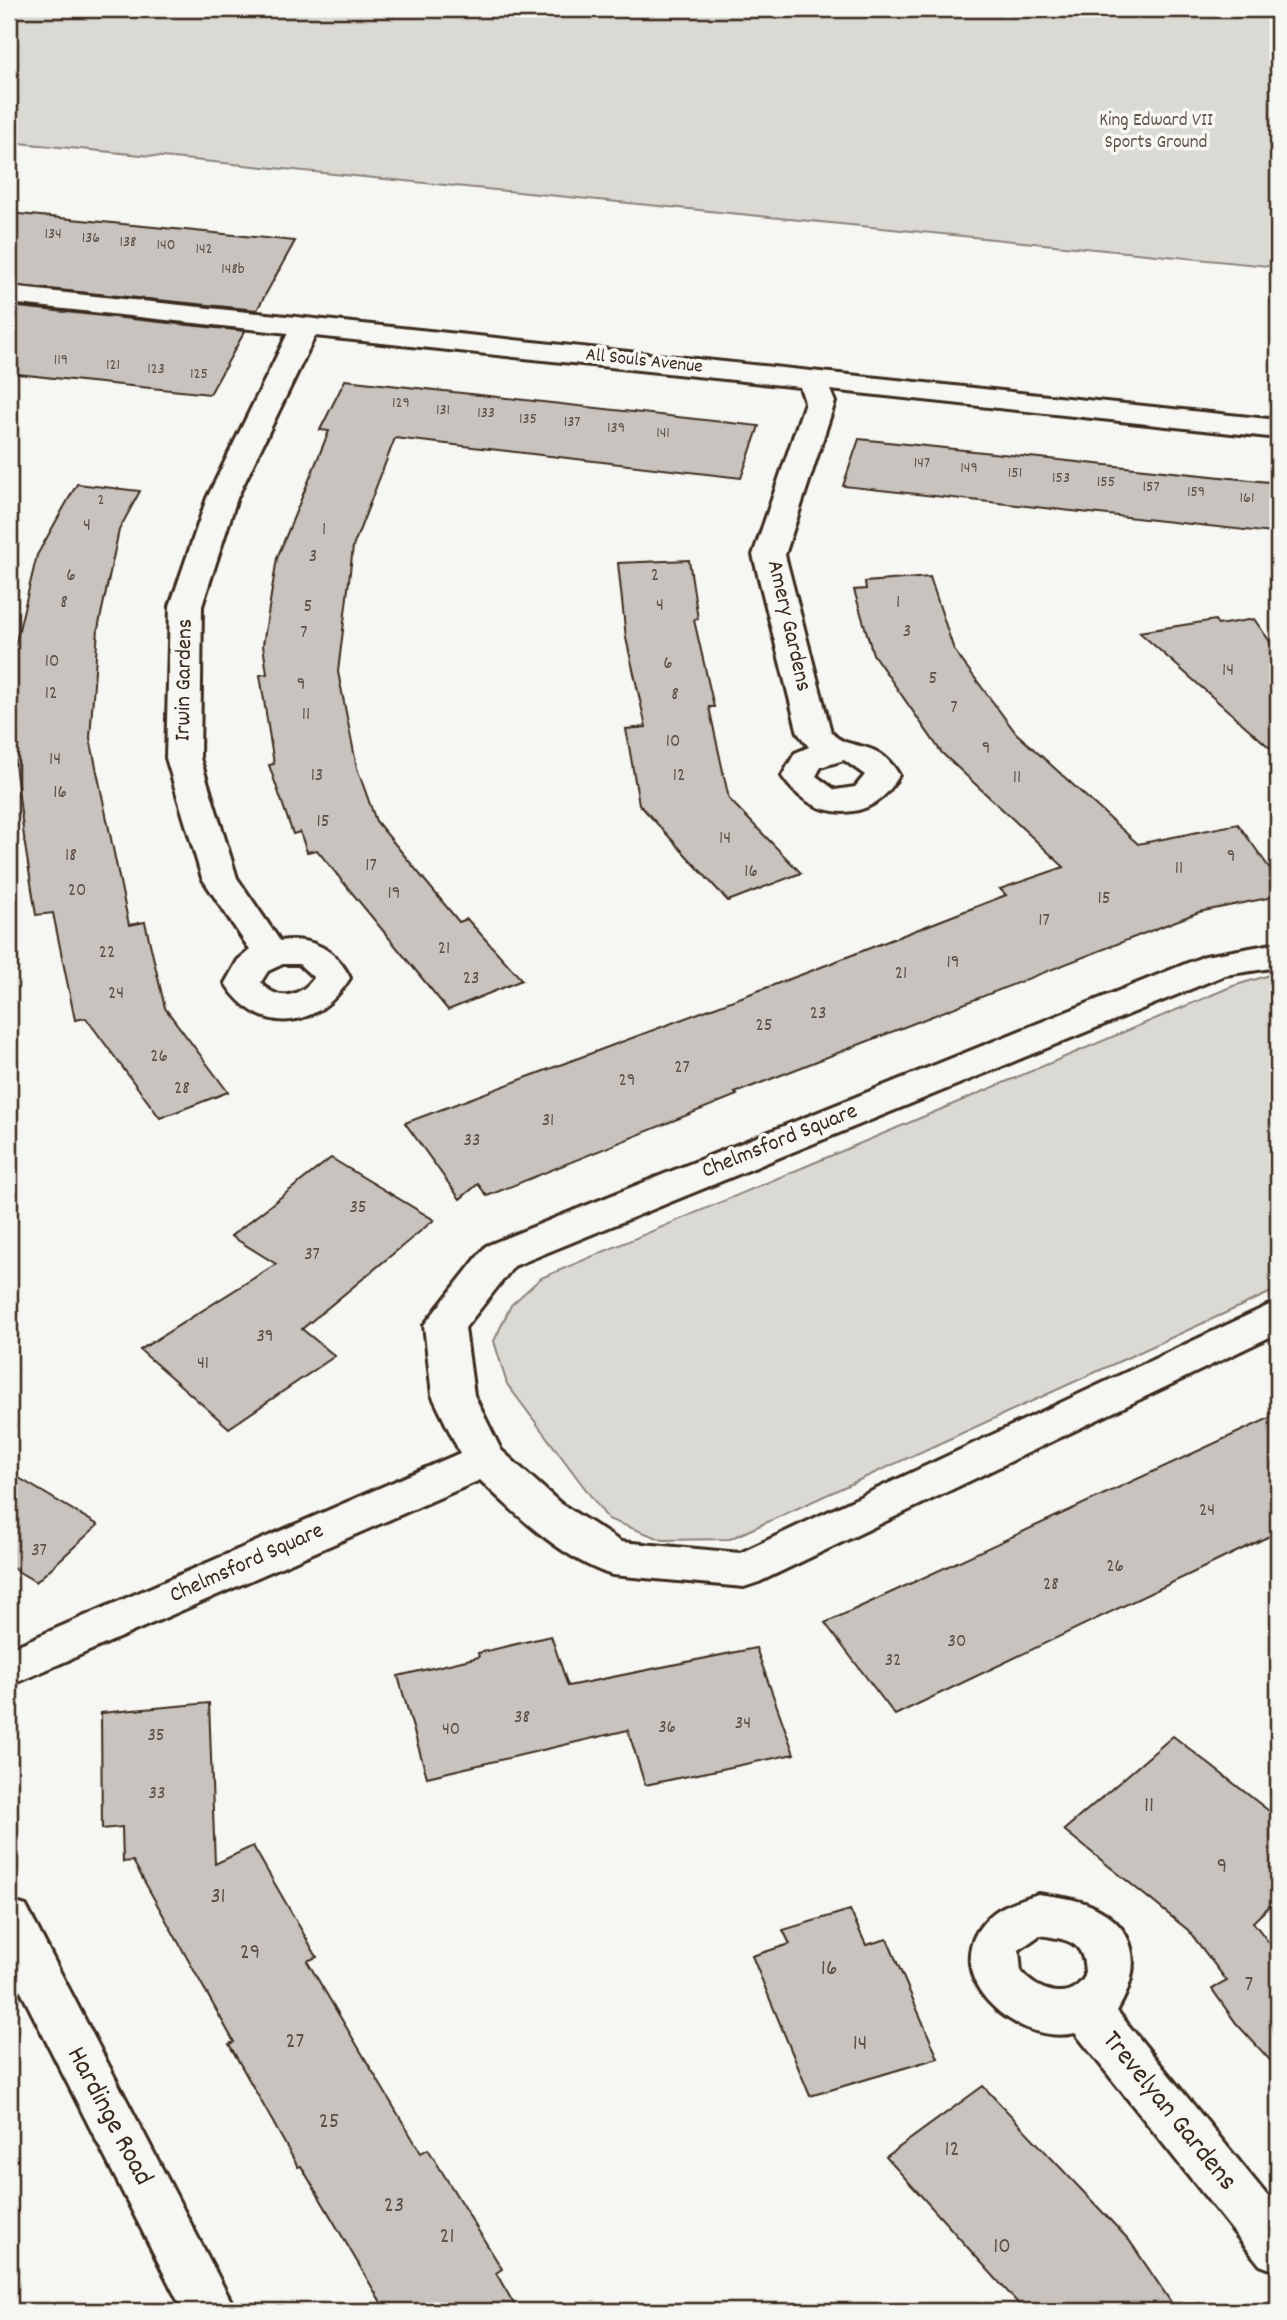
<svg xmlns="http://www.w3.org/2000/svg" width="1287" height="2320" font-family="Dekko,sans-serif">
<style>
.green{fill:#dad9d3;stroke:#8a8278;stroke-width:2}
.building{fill:#c8c3be;stroke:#3b2a1e;stroke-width:2}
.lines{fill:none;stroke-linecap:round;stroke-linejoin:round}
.minor-casing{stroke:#3b2a1e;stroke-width:6}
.minor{fill:#f6f6f2;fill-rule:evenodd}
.labels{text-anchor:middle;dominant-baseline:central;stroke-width:7;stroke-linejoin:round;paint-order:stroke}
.far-number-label{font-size:16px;fill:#5e5046}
.far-park-label{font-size:19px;fill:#63564b;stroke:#f6f6f2}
.far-street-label{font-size:19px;fill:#3b2a1e;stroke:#f6f6f2}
.number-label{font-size:19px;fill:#5e5046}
.street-label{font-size:23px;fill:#3b2a1e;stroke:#f6f6f2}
.near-number-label{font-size:23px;fill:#5e5046}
.near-street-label{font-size:28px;fill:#3b2a1e;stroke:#f6f6f2}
</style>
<rect width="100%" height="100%" fill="#f6f6f2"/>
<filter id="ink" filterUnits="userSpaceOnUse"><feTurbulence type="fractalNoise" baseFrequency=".0143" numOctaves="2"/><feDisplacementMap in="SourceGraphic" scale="14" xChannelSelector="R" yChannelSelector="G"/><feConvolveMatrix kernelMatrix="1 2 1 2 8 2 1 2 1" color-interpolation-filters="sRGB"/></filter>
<g filter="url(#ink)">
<g class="green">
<polygon points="9,9 1278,9 1278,267 9,142"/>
<polygon points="1273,974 1278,975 1278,1289 730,1539 663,1540 608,1519 507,1384 494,1341 511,1305 541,1278 1233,986"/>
</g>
<g class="building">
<polygon points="9,213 195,231 295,241 257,310 9,285"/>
<polygon points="9,306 245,331 210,394 81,381 9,373"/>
<polygon points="345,380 759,426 741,478 395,438 353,547 338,672 357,768 376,821 459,922 467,919 522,980 448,1010 317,850 307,852 300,832 293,834 269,765 274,764 260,675 267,674 263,645 277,558 329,431 320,430"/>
<polygon points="859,439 1278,483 1272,533 843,486"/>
<polygon points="77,484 140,491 119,530 98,629 90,738 129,925 145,922 165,1008 228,1092 160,1118 86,1018 75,1020 53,913 36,915 25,845 9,715 9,646 15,646 37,555"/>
<polygon points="689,560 698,619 694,620 714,707 709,707 729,799 801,873 728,901 639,804 626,729 646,727 626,638 618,563"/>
<polygon points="930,577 954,650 1016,733 1138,844 1238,824 1278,880 1278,896 1199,912 735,1093 737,1095 487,1196 478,1184 460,1199 405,1123 811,971 1006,895 1000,889 1064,867 942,753 873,654 854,590 866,589 865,582"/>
<polygon points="1254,619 1278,653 1278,755 1139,632 1215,620 1218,625"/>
<polygon points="331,1158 434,1220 302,1329 335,1356 229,1428 140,1350 276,1264 231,1236"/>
<polygon points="1278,1414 1278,1532 895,1715 825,1623"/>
<polygon points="9,1472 98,1525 36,1582 9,1566"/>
<polygon points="551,1636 568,1686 756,1648 794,1754 645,1785 628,1730 427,1777 398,1676 479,1657 478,1653"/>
<polygon points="209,1703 215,1864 253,1846 317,1957 307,1961 421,2153 428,2149 502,2269 496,2273 518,2311 386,2311 301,2166 298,2167 229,2044 234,2042 133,1861 123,1862 122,1827 102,1829 101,1713"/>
<polygon points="1173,1736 1278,1818 1278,1898 1253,1922 1278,1954 1278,2069 1236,2023 1212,1989 1227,1981 1188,1930 1064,1830"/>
<polygon points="850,1910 866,1945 887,1939 938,2058 810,2096 752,1956 790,1944 783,1930"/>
<polygon points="983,2086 1129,2240 1177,2311 1025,2311 886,2157"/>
</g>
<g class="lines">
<defs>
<g id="minor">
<path d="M 9,287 L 1278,420 L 1278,438 L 830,390 L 835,402 L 785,555 L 831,732 C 848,753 877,736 899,775 C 873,827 811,821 782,776 L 795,753 L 809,747 L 798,733 L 753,555 L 805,402 L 800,387 L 315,336 L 237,498 L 202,606 L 200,758 L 237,878 L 280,941 C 311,936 337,950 350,978 C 318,1030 259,1037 225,983 L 238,960 L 250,950 L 202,878 L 166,758 L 170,606 L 207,498 L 288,333 L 9,303 ZM 844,760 L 865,775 L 855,787 L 835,790 L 816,776 L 821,767 ZM 283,964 L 299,964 L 314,978 C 300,997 277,1003 261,982 L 268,971 Z"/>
<path d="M 1278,943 L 1278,967 L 1225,975 L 514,1266 L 465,1328 L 474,1395 L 501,1450 L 560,1503 L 621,1542 L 740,1553 L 1278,1301 L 1278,1333 L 759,1582 L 744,1587 L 612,1575 C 561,1558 518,1516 480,1480 L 9,1686 L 9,1649 L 460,1453 L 432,1395 L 424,1325 L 486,1246 L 1205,956 Z"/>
<path d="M 1038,1894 C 1056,1897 1075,1898 1092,1906 C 1140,1929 1142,1970 1117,2011 L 1278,2209 L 1278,2272 L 1260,2265 L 1075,2033 C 1014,2047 932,1972 989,1917 C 1002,1904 1021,1900 1038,1894 ZM 1040,1935 C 1070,1940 1085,1941 1085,1976 C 1070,2003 1038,1992 1021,1972 L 1019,1950 Z"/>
<polygon points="9,1901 26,1906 236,2311 183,2311 9,1968"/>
</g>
</defs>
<use href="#minor" class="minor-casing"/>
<use href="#minor" class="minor"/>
</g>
</g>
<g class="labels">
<g class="far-number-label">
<text x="53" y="234">134</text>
<text x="91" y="238">136</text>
<text x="128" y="242">138</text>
<text x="166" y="245">140</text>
<text x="204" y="249">142</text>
<text x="233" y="269">148b</text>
<text x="61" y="360">119</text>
<text x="113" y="365">121</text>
<text x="156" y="369">123</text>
<text x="199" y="374">125</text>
<text x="401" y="403">129</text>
<text x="443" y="410">131</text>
<text x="486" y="413">133</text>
<text x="528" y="419">135</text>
<text x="572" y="422">137</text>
<text x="616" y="428">139</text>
<text x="663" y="433">141</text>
<text x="922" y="463">147</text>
<text x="969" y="468">149</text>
<text x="1015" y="473">151</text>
<text x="1061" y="478">153</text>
<text x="1106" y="482">155</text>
<text x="1151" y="487">157</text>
<text x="1196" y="492">159</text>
<text x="1247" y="498">161</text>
<text x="101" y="500">2</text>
</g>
<g class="far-park-label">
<text x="1156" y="121">King Edward VII<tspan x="1156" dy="22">Sports Ground</tspan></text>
</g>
<g class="far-street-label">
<text transform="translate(644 362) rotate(6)">All Souls Avenue</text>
</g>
<g class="number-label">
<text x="87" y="526">4</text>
<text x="324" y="530">1</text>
<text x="313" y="557">3</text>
<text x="71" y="576">6</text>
<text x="655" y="576">2</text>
<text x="64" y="603">8</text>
<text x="898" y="603">1</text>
<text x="660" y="606">4</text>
<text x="308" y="607">5</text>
<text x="907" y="632">3</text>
<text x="304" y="633">7</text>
<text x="52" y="662">10</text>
<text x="668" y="664">6</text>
<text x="1228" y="671">14</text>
<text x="933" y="679">5</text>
<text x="301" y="685">9</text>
<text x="51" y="694">12</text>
<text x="675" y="695">8</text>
<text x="954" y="708">7</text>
<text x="306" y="715">11</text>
<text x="673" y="742">10</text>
<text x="986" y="749">9</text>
<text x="55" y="760">14</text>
<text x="317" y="776">13</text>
<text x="679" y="776">12</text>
<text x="1017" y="778">11</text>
<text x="60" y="793">16</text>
<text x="323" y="822">15</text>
<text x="725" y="839">14</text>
<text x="71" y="856">18</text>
<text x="1231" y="857">9</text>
<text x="371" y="866">17</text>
<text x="1179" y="869">11</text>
<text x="751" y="872">16</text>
<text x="77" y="891">20</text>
<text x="394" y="894">19</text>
<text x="1104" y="899">15</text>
<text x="1044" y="921">17</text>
<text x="444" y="949">21</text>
<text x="107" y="953">22</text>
<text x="953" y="963">19</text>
<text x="901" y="974">21</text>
<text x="471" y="979">23</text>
<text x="116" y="994">24</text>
<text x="818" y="1014">23</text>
<text x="764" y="1026">25</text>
<text x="159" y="1057">26</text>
<text x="682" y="1068">27</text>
<text x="627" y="1081">29</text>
<text x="182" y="1089">28</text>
<text x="548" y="1121">31</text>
<text x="472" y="1141">33</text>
<text x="358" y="1208">35</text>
<text x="312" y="1255">37</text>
<text x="265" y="1337">39</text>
<text x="203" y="1364">41</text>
<text x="1207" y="1511">24</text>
<text x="39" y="1551">37</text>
<text x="1115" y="1567">26</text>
<text x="1051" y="1585">28</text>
<text x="957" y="1642">30</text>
<text x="893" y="1661">32</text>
<text x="522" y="1718">38</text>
<text x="743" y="1724">34</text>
<text x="667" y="1728">36</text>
<text x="451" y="1730">40</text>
<text x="156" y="1736">35</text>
<text x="157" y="1794">33</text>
</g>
<g class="street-label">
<text transform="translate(788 626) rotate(77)">Amery Gardens</text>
<text transform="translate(185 680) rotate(-89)">Irwin Gardens</text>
<text transform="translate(780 1142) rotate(-22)">Chelmsford Square</text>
<text transform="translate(247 1564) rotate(-24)">Chelmsford Square</text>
</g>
<g class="near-number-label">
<text x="1149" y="1806">11</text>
<text x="1222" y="1867">9</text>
<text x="218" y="1897">31</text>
<text x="250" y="1953">29</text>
<text x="829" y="1969">16</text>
<text x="1249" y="1985">7</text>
<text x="295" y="2042">27</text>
<text x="860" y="2044">14</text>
<text x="329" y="2122">25</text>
<text x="952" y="2150">12</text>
<text x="394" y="2206">23</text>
<text x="447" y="2237">21</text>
<text x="1002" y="2247">10</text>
</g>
<g class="near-street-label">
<text transform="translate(1168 2112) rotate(51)">Trevelyan Gardens</text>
<text transform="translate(108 2117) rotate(62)">Hardinge Road</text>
</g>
</g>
<rect width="1287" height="2320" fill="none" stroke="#f6f6f2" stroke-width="35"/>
<rect x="18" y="18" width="1252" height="2285" fill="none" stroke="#3b2a1e" stroke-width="2.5" filter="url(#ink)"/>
</svg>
